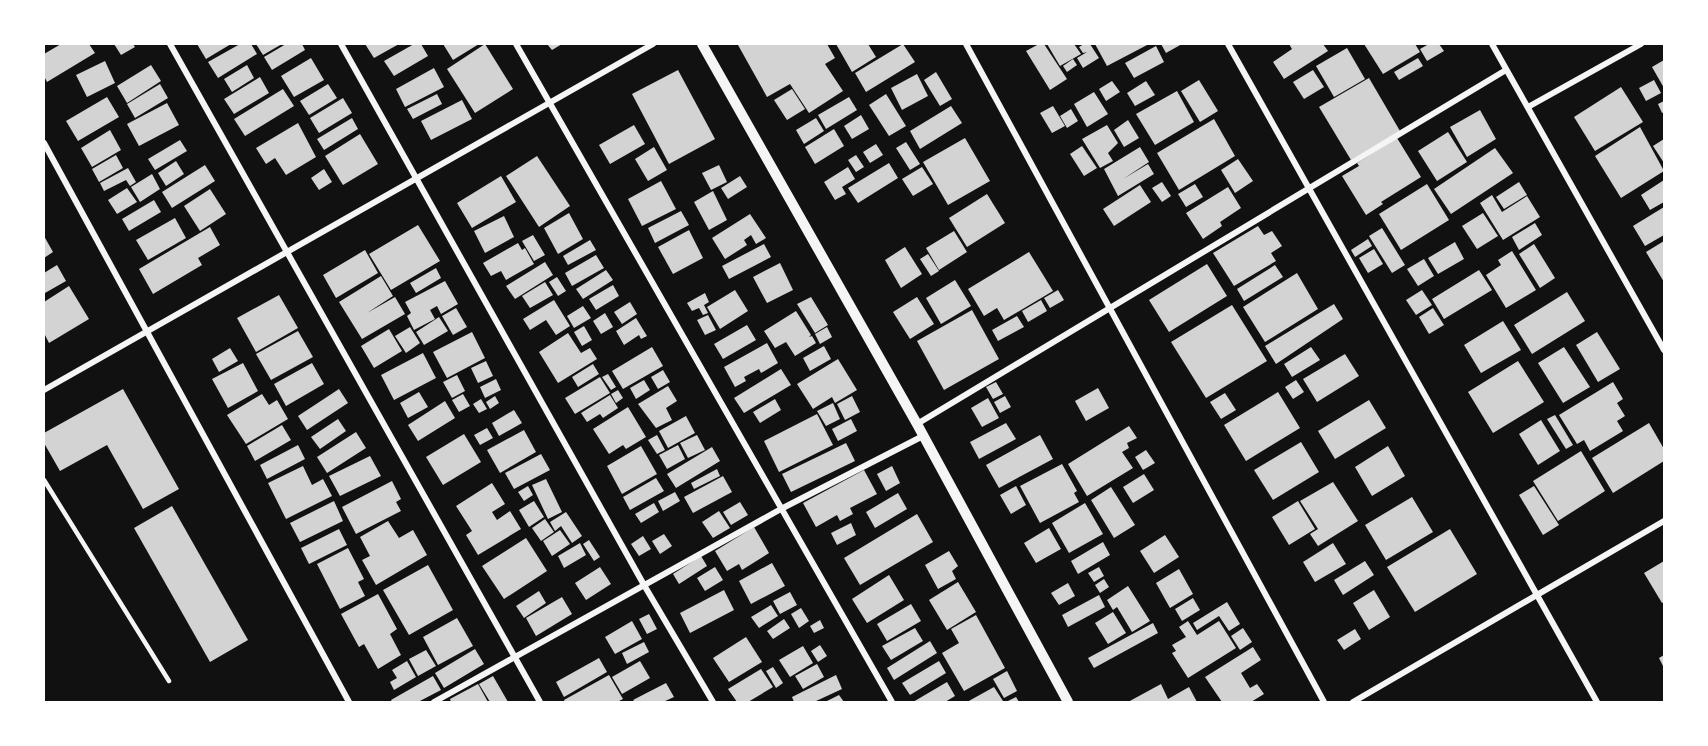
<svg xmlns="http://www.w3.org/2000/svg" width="1708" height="746" font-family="Jost,sans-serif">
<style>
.building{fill:#d3d3d3}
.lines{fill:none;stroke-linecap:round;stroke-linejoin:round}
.service{stroke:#f5f5f5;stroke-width:4.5}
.minor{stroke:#f5f5f5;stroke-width:6}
.tertiary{stroke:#f5f5f5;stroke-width:10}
</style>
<rect width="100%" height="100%" fill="#111"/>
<g class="building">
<polygon points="61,44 89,44 95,53 47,82 44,76 44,54"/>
<polygon points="114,44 133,44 135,47 121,55"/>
<polygon points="197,44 231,44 206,59"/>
<polygon points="240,44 251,44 257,54 218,78 208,62"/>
<polygon points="256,44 282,44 263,55"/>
<polygon points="286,44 302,44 305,50 272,70 264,57"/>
<polygon points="365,44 399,44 374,58"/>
<polygon points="414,44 421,44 428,56 394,76 384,61"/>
<polygon points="443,44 479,44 453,60"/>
<polygon points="485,44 513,89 475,113 447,69"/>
<polygon points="547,44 562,44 552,50"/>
<polygon points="740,44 827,44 835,58 825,64 843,91 809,113 790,84 767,97 738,45"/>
<polygon points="836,44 868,44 876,57 852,72"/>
<polygon points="903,44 915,62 866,92 855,73"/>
<polygon points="1039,44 1044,44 1067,79 1050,90 1026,51"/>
<polygon points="1047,44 1074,44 1081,54 1060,66"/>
<polygon points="1084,44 1090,44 1099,58 1083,68 1077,58 1087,52 1083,53 1079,47"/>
<polygon points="1095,44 1149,44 1107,66"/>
<polygon points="1161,44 1182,44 1166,53"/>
<polygon points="1289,44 1323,44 1328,51 1284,79 1273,62 1292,49"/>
<polygon points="1364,44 1415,44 1420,52 1383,74"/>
<polygon points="1429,44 1439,44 1444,51 1427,61 1420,49"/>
<polygon points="1156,46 1164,62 1134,78 1125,63"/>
<polygon points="1347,48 1365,79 1334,97 1316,66"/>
<polygon points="311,58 324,80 294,97 281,76"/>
<polygon points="1418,58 1423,66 1399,80 1394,72"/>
<polygon points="1073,59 1077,65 1067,72 1063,66"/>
<polygon points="1664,60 1664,88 1652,67"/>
<polygon points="105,61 115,83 87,97 76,75"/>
<polygon points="151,65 161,81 127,103 117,86"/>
<polygon points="247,65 254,78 232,92 224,79"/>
<polygon points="434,68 444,87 405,107 396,89"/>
<polygon points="678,70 715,139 669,164 632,94"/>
<polygon points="1313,70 1324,87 1304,99 1293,82"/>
<polygon points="936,72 952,99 940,106 924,80"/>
<polygon points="917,74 928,96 902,110 891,88"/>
<polygon points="260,77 269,93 234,114 224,99"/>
<polygon points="1369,78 1400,131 1351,160 1319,107"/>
<polygon points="1199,80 1218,111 1200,122 1181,91"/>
<polygon points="1654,80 1661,93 1646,101 1639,88"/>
<polygon points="1112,81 1120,92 1106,101 1099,89"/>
<polygon points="1146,81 1155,95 1135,106 1127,93"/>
<polygon points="160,84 168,98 135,118 127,104"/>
<polygon points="328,84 337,98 309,115 300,101"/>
<polygon points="1621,87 1643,122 1595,151 1574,117"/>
<polygon points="283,89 294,106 245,136 234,119"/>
<polygon points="792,89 805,109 787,120 774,100"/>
<polygon points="1177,91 1194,122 1155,145 1136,114"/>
<polygon points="1094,92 1108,114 1087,127 1074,104"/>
<polygon points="437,94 442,104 413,119 407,109"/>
<polygon points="886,94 906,126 889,136 869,105"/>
<polygon points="107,97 119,117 78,141 66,121"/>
<polygon points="849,97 857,110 826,129 818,115"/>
<polygon points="343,98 352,113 319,133 310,118"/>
<polygon points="462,100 472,119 431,140 421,121"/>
<polygon points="1664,101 1664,112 1662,113 1658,104"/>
<polygon points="167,103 179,125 139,146 127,124"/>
<polygon points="951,106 962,123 920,149 910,131"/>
<polygon points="1053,106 1065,126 1052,133 1040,113"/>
<polygon points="1071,109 1078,121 1067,128 1060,116"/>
<polygon points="1480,110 1496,139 1467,157 1450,127"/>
<polygon points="861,115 869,129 852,139 844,126"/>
<polygon points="352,118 358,129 324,150 317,139"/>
<polygon points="816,118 824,131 804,144 796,130"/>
<polygon points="1214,119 1235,156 1179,190 1157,153"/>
<polygon points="1128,120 1139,138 1124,147 1114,130"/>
<polygon points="298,123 316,157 286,175 275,158 266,164 256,148"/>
<polygon points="634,125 645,144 610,164 599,145"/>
<polygon points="1107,125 1118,143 1108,153 1113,161 1100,168 1082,139"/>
<polygon points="1640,127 1664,171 1621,198 1595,156"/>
<polygon points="834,129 844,146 815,164 805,147"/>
<polygon points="110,130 121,150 92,167 81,148"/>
<polygon points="1448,132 1467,162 1437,181 1418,151"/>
<polygon points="360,134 378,164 343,185 325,156"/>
<polygon points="965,138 990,181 948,205 923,162"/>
<polygon points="1397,138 1421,177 1381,202 1383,204 1366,215 1342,176 1359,166 1357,163"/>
<polygon points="1664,139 1664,163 1653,146"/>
<polygon points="180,140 187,151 155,170 148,159"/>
<polygon points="906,142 920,164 910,170 896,148"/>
<polygon points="876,144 883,155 870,163 863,152"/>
<polygon points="1082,146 1097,168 1084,176 1070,154"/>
<polygon points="654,147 667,170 648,181 635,159"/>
<polygon points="1140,147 1149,162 1123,179 1148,164 1154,174 1118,196 1104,169"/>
<polygon points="1495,148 1513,173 1451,214 1434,189"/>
<polygon points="116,155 123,168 99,182 92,169"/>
<polygon points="856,155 864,167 856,172 848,160"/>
<polygon points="537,156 570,206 539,227 506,176"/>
<polygon points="1238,159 1253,181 1235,193 1221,170"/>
<polygon points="176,161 184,174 166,186 158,173"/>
<polygon points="889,163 898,178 858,203 848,188"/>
<polygon points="205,165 215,181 172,208 162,192"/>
<polygon points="719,165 727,182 711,190 702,173"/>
<polygon points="848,167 855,179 842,187 846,194 835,200 824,182"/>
<polygon points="922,167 933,184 913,196 902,179"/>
<polygon points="128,168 136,182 130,186 126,180 104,191 100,183"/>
<polygon points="324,169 332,182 319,190 311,178"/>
<polygon points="152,174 160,189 140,202 131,187"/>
<polygon points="501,176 516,202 472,228 457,203"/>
<polygon points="740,176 747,187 728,199 721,188"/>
<polygon points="1664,180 1664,202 1650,210 1641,195"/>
<polygon points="661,181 676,209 642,226 628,199"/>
<polygon points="1162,182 1171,196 1162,202 1152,188"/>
<polygon points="1519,182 1527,195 1504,209 1496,197"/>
<polygon points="1195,184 1203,197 1186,207 1178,194"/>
<polygon points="1427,184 1449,220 1401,250 1379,214"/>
<polygon points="1140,185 1151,202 1114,226 1103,209"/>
<polygon points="1228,187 1241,208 1220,222 1222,226 1203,239 1186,213"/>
<polygon points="127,188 137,202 117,214 108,200"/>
<polygon points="210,189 226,214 200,231 184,206"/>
<polygon points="713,191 727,220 709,230 694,202"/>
<polygon points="987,194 1005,223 967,247 949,218"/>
<polygon points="1492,195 1502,212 1527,196 1540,217 1503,240 1480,203"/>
<polygon points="154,200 161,212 129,231 122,219"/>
<polygon points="1664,207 1664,235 1645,246 1633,226"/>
<polygon points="681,211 689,225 655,243 648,228"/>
<polygon points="569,213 583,239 558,254 544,228"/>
<polygon points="1483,213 1498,236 1477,249 1462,226"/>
<polygon points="750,214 766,238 756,244 751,235 744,240 747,245 725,259 712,238"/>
<polygon points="504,216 514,237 485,253 474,231"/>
<polygon points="175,218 186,238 148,260 136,240"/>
<polygon points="1535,223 1542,235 1519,250 1512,237"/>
<polygon points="418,225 440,261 391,290 369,254"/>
<polygon points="1258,226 1264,235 1272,231 1282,246 1271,253 1276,261 1234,286 1213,253"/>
<polygon points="210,227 220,245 198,258 202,265 153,294 139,269"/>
<polygon points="1382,228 1405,265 1392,273 1369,236"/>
<polygon points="689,230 703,258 673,274 658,247"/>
<polygon points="954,231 967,252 939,270 926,248"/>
<polygon points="533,235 545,255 534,261 522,241"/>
<polygon points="44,236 53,252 44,258"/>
<polygon points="1368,239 1372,246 1355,257 1351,250"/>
<polygon points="590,240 596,250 568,265 563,256"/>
<polygon points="1664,241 1664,282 1646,252"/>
<polygon points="1455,242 1464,259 1438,274 1428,258"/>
<polygon points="518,243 522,250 525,248 534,264 506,280 501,271 491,276 483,263"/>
<polygon points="764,244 771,257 729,279 722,266"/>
<polygon points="1534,244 1555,278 1540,288 1519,254"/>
<polygon points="905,247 922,274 901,288 885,260"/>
<polygon points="1374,249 1383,264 1368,273 1359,258"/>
<polygon points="365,250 378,273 336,298 323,275"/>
<polygon points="1512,251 1536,290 1506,308 1486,275 1501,265 1498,260"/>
<polygon points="1029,252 1053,291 1004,320 997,308 984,316 968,289"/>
<polygon points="928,254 939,271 931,276 920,259"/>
<polygon points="596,255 604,268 572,286 565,273"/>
<polygon points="1424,259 1434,276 1418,286 1407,269"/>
<polygon points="545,262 553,275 515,299 506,286"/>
<polygon points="780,263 793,290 767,303 753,277"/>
<polygon points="1207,264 1227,296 1169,332 1149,300"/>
<polygon points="57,265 66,281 45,293 44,273"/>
<polygon points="1275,265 1283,277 1244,301 1237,289"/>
<polygon points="436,268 441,278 416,293 410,283"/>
<polygon points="606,270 613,280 583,299 576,289"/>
<polygon points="1479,270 1492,290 1444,319 1432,299"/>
<polygon points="1297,273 1318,309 1265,342 1243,307"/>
<polygon points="381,276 393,296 367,313 395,297 405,314 362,339 339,302"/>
<polygon points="557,277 566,291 558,296 549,282"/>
<polygon points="955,280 971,306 941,324 926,298"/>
<polygon points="445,281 458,304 441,314 437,306 430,310 435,319 414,330 407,316 411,313 405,302"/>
<polygon points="545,282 553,295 530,308 522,296"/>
<polygon points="613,285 619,296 596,310 589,299"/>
<polygon points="69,286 89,319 49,343 44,333 44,302"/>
<polygon points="735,290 748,311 720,329 707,307"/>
<polygon points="1058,290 1064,300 1050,308 1044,298"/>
<polygon points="1422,290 1432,305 1416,315 1406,300"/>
<polygon points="1567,292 1585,321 1532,354 1514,325"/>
<polygon points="705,293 709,302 704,305 708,313 703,315 699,308 692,311 687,303"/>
<polygon points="279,295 298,328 256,352 237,318"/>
<polygon points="811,297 828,325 815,333 797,304"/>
<polygon points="917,297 934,324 910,339 893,312"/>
<polygon points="554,300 570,326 556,335 546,320 530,330 523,319"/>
<polygon points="1041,300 1047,311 1028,322 1022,311"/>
<polygon points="630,302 637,314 622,324 614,312"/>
<polygon points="1334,304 1343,319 1276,364 1265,346"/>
<polygon points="1232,305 1267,361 1206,398 1171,342"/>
<polygon points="583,306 591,318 574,328 567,316"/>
<polygon points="456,308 467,327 453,335 442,316"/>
<polygon points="1433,308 1444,325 1429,334 1419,317"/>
<polygon points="972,310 999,359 944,390 917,341"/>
<polygon points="796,311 811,335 809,337 812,336 816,343 795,356 786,342 775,348 764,331"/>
<polygon points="605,313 613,327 601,334 593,321"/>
<polygon points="708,315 716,330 705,335 697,320"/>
<polygon points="1017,316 1024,327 998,341 992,330"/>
<polygon points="439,317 448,331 424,345 416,332"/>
<polygon points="636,318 647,336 641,339 639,335 624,345 616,331"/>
<polygon points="1503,321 1521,350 1481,373 1464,345"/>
<polygon points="747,325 756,340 723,359 714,344"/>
<polygon points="584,326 592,340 582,346 574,332"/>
<polygon points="410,327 420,343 406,353 395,336"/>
<polygon points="827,327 832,337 820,344 815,334"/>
<polygon points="389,329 402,351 374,368 361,346"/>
<polygon points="298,331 313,357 271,380 256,354"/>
<polygon points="472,332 485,358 447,378 433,352"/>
<polygon points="1597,332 1620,369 1598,382 1576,345"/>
<polygon points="568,333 581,353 590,348 597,359 558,383 539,352"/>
<polygon points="767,343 778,363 761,373 759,369 744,377 746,381 735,387 724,367"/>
<polygon points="824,346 831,359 810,371 803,358"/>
<polygon points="652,347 663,366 623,389 612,371"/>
<polygon points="1311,347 1320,360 1292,377 1284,364"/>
<polygon points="1564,347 1590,387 1563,403 1538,363"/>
<polygon points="230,348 238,361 219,372 212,359"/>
<polygon points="423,353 436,378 394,400 381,375"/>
<polygon points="1345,354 1359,376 1317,402 1303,379"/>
<polygon points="838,359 857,390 835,403 832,397 813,409 797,384"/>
<polygon points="486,361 493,376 478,383 471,368"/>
<polygon points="1518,361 1544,402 1493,433 1468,392"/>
<polygon points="243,363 258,391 228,408 212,379"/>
<polygon points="312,363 324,384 286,406 274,384"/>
<polygon points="593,364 599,374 578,387 572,377"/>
<polygon points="781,369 791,385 744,413 734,398"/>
<polygon points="663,370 670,382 658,389 651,377"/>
<polygon points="608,374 616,387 611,390 602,377"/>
<polygon points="457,375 465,391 452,398 443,382"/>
<polygon points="600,377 610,393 575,414 565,398"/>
<polygon points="496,379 501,390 485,398 480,387"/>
<polygon points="644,380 650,390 636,399 630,388"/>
<polygon points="1296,380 1304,392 1293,399 1285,387"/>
<polygon points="996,382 1003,394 993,399 986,387"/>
<polygon points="1613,382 1623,399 1617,403 1625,416 1617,421 1623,431 1590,451 1584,440 1577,444 1559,415"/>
<polygon points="668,386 677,401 666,408 672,420 656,428 638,404"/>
<polygon points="1098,388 1109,408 1086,421 1075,401"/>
<polygon points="123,389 179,489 143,509 107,445 60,471 44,443 44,433"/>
<polygon points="339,389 348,403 307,430 298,416"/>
<polygon points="618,390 623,398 616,403 611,394"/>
<polygon points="419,392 428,407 408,418 400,403"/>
<polygon points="1278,392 1300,428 1246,461 1224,425"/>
<polygon points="1225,393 1236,410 1221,419 1210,402"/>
<polygon points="262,394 269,405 277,400 288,419 246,444 227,415"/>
<polygon points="463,394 470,406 459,412 452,400"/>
<polygon points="610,395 618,408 603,418 600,414 587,422 581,413"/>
<polygon points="495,396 499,403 490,409 486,402"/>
<polygon points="852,396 860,412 845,420 837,404"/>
<polygon points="1005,396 1011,407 1000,413 994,402"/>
<polygon points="988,398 999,418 982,427 971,408"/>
<polygon points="481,399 487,409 479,413 473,404"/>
<polygon points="775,399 781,410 760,423 753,412"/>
<polygon points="1369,400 1386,428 1335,459 1318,431"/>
<polygon points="445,401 455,418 418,441 408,425"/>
<polygon points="833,403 840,419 826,426 817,411"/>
<polygon points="628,407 646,437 626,449 623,445 609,454 593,429"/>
<polygon points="514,410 522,423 499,436 492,423"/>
<polygon points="817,414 833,445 779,472 764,441"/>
<polygon points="1555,415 1573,445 1566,449 1547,419"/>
<polygon points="686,416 695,433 668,448 659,431"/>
<polygon points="338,419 346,431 320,449 311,437"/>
<polygon points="851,419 857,431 838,441 832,429"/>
<polygon points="1541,420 1560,451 1538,465 1519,434"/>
<polygon points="1006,423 1016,439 979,459 970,442"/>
<polygon points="1649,423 1664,449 1664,461 1613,493 1592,458"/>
<polygon points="282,425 291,440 255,461 247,446"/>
<polygon points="1129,426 1137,438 1127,443 1129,448 1122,452 1133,468 1087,496 1068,464"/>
<polygon points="487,428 493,438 480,445 474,435"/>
<polygon points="524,430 536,452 500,473 487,450"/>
<polygon points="356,432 366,448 327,473 317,457"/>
<polygon points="464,434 481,462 443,485 426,457"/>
<polygon points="657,435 665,450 657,454 648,440"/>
<polygon points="697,435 705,450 688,458 680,443"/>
<polygon points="1040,435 1053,459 999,488 986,465"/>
<polygon points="1301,442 1319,472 1273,500 1254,470"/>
<polygon points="846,443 855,461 791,492 782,474"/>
<polygon points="298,445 305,459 267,479 260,465"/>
<polygon points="678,445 685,459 667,469 659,455"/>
<polygon points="641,446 657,474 622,494 607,466"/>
<polygon points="1388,446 1405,476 1372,496 1355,467"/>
<polygon points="712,447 720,461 676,488 667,474"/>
<polygon points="1146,450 1155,463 1143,470 1135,457"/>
<polygon points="1581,451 1605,491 1558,521 1533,481"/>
<polygon points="541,454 550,470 514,489 505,473"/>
<polygon points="370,456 381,476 340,496 329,476"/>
<polygon points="1062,464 1077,491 1074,493 1079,502 1040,523 1020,486"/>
<polygon points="303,466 312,485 323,479 332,496 286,519 268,483"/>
<polygon points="892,466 900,483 886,491 877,474"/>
<polygon points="717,469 720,476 694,489 691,483"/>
<polygon points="864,470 877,494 850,508 853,514 840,521 837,515 816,527 803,503"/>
<polygon points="1144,474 1154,490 1133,503 1123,487"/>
<polygon points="723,476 732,492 693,513 684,497"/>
<polygon points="656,478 664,491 630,510 623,497"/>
<polygon points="546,479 562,512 548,519 532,485"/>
<polygon points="392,481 401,499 396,502 401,511 356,534 342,507"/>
<polygon points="1333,482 1358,521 1318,546 1310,534 1318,529 1300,501"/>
<polygon points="492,483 505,504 492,512 497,520 510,511 521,529 478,555 466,535 472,531 456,506"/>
<polygon points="528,486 533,495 524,501 518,492"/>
<polygon points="1016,486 1026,505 1011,514 1000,495"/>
<polygon points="1534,486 1559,525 1543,535 1519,495"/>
<polygon points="1111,487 1135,525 1114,538 1091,500"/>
<polygon points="675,492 680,501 663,511 658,501"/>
<polygon points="898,493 907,509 875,528 866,512"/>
<polygon points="1412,497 1433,532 1386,560 1365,525"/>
<polygon points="334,501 343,521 300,542 290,523"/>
<polygon points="534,501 544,517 529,527 519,510"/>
<polygon points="1298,501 1315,529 1289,545 1272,517"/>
<polygon points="740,502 748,515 731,525 723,512"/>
<polygon points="654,503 659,512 641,523 635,514"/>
<polygon points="1085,503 1103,534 1069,553 1052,523"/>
<polygon points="172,506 248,640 210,662 134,528"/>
<polygon points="719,511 730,528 713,538 702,522"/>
<polygon points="566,512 582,536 572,543 561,526 555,531 550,522"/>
<polygon points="917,514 933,542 860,585 844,558"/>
<polygon points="545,519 554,532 541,541 532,528"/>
<polygon points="388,521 399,538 413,530 427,555 376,585 362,560 370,556 360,537"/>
<polygon points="851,523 856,535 837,545 831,533"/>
<polygon points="754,527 769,553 742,570 739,564 727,571 715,551"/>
<polygon points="1049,528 1061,549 1036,563 1024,543"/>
<polygon points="339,529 347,545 309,564 301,548"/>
<polygon points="1450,529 1477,574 1415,612 1387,567"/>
<polygon points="560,530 570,544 552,556 543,541"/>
<polygon points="664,534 672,546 660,554 652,541"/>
<polygon points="1165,535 1179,557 1154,573 1140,551"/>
<polygon points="643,536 651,549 639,556 631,544"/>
<polygon points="526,538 547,571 504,599 482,566"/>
<polygon points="589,540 600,557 594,561 583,544"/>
<polygon points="1103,542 1110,555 1078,574 1071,561"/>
<polygon points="580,543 586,555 564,568 558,556"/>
<polygon points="1333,543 1346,564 1315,582 1303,562"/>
<polygon points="348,548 364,579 358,582 365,596 340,609 317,564"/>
<polygon points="949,551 958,566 952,571 956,579 938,589 925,565"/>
<polygon points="701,556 707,566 679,584 673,574"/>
<polygon points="1365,561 1374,575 1343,595 1334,580"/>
<polygon points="1664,561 1664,602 1662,603 1644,573"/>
<polygon points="772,563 785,586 751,604 739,581"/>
<polygon points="428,565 453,610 409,635 383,590"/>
<polygon points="600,567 611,584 586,600 575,583"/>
<polygon points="715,567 723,580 705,591 697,578"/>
<polygon points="1099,567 1104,576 1094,582 1088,573"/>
<polygon points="1179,569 1193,594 1170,608 1156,583"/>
<polygon points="889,575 904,600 867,623 852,599"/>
<polygon points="1104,579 1109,587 1100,593 1095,585"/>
<polygon points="958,582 976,612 947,630 929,600"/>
<polygon points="1068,583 1075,596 1059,605 1051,593"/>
<polygon points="1128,586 1150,621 1132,632 1117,607 1113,610 1107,600"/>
<polygon points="724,590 734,610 690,633 680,613"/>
<polygon points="1374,590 1390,617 1369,630 1353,603"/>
<polygon points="539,591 546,603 524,618 516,606"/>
<polygon points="790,592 797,605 780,614 773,601"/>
<polygon points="378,594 397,629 390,634 401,655 378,669 364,644 359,647 341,614"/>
<polygon points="1099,595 1105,607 1068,627 1062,615"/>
<polygon points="562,597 572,614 536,636 526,618"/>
<polygon points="1193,598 1200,610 1182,621 1175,609"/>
<polygon points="1227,602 1240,624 1229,631 1219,616 1197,630 1193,623"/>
<polygon points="911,604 921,621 887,641 877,624"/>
<polygon points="771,605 778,616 759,628 751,617"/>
<polygon points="801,608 809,621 799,628 791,614"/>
<polygon points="1113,612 1126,633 1108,644 1095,623"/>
<polygon points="649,614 657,629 647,634 639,619"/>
<polygon points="976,615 1005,668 964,691 942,653 959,643 951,629"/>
<polygon points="457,618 473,646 438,665 423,637"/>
<polygon points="784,619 790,628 773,639 767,631"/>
<polygon points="820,620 824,628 814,633 810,626"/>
<polygon points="632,621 642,639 615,654 605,637"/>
<polygon points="1188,621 1197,635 1219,621 1236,648 1188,678 1172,653 1176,651 1172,645 1186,637 1179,627"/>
<polygon points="1153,623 1158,633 1094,668 1088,658"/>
<polygon points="915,628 923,641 891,660 882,646"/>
<polygon points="1243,628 1252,642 1240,650 1231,636"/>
<polygon points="1355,629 1361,639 1344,650 1337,640"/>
<polygon points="746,637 762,662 729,682 713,658"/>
<polygon points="930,641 937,653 894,680 887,668"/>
<polygon points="644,642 649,652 627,664 622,653"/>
<polygon points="820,645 827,656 818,662 811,651"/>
<polygon points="803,646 813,663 790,677 779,660"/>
<polygon points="1253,647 1261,660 1241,673 1250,688 1257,684 1264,694 1251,702 1222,702 1205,677"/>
<polygon points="475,649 484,664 444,688 435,673"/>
<polygon points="426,650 436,666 418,676 409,659"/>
<polygon points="1664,655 1664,668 1659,658"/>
<polygon points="599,658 607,672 564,697 556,682"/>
<polygon points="407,661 416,677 394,690 390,682 397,678 392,670"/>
<polygon points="640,661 650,678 622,694 612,677"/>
<polygon points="939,661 946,673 910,695 902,683"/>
<polygon points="817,664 824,677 803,689 795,676"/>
<polygon points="773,667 783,683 776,688 766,671"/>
<polygon points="761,669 773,687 748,702 737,702 728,689"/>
<polygon points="1007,671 1017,691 1004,698 993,679"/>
<polygon points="609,675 623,699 617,702 565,702 564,700"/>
<polygon points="836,675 842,689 814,702 794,702 792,697"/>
<polygon points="433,676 441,690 418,702 392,702 391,700"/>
<polygon points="493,676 508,702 490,702 479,684"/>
<polygon points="947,682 955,696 945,702 913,702"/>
<polygon points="666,683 674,697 663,702 635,702 633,700"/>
<polygon points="478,684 488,702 451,702 450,699"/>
<polygon points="1161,684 1168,699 1189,687 1197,702 1128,702"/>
<polygon points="994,687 1003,701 967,702"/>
<polygon points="839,695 844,702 825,702"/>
<polygon points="1016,697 1019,702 1006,702"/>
</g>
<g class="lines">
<polyline class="service" points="44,480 169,681"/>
<g class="minor">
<polyline points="170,44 540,702"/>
<polyline points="341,44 644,585 713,702"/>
<polyline points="516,44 892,702"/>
<polyline points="966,44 1324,702"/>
<polyline points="1228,44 1597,702"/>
<polyline points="1492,44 1664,350"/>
<polyline points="1528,107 1641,44"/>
<polyline points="44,143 349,702"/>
<polyline points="44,390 653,44"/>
<polyline points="917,424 1506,70"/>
<polyline points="434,702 781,509 923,436"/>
<polyline points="1353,702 1664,521"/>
</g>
<polyline class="tertiary" points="702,44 917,424 1068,702"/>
</g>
<rect width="1708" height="746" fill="none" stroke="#ffffff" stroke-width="90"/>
</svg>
